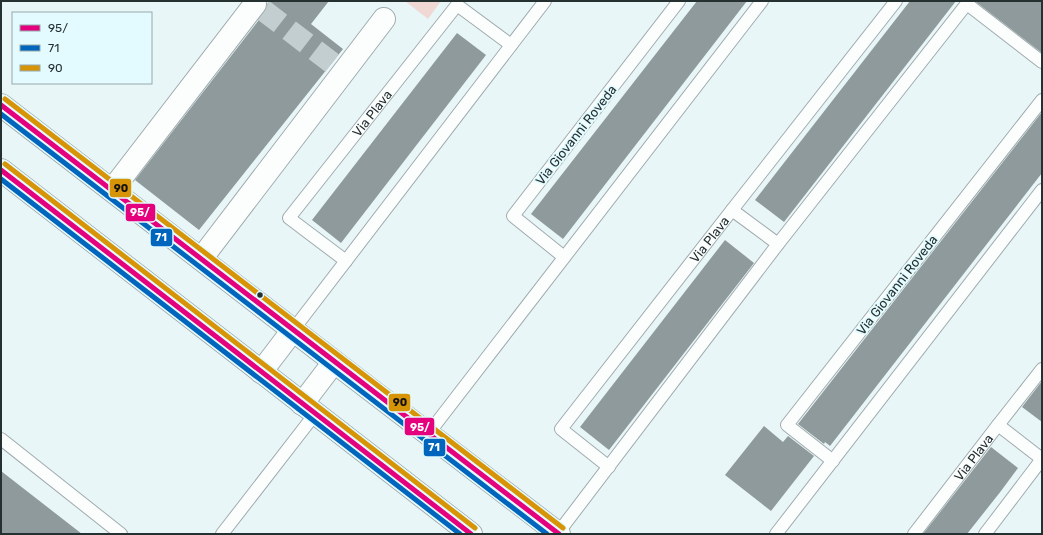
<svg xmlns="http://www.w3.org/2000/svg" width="1043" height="535" font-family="Rubik,sans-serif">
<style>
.green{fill:#f0d8d5}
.building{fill:#8f9a9c}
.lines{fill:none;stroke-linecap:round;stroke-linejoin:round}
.street-tunnel{stroke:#c2ced0;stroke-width:22;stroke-dasharray:22 11;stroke-linecap:butt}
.lane-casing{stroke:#a0abad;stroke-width:14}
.street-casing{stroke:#a0abad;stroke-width:24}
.lane{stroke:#fcfefe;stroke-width:12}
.street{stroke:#fcfefe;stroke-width:22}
.bus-1-casing{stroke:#e3fbfe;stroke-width:8}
.bus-2-casing{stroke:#e3fbfe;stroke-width:8}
.bus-3-casing{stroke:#e3fbfe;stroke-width:8}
.bus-1{stroke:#e5007d;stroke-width:5}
.bus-2{stroke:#0065bd;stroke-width:5}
.bus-3{stroke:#d89407;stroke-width:5}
.bus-dot{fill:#253031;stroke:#e3fbfe;stroke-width:1.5}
.labels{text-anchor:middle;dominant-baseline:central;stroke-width:4;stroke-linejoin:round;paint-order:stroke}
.street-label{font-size:13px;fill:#253031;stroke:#e3fbfe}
.line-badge{stroke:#e3fbfe;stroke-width:1.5}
.badge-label{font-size:11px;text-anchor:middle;font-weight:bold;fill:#fff}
.pale-badge-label{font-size:11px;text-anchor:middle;font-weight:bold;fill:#111}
</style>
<rect width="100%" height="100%" fill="#e9f6f8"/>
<polygon class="green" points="405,1 441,1 428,19"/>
<g class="building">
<polygon points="270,1 329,1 311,24 343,49 199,230 135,180 265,12 267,4"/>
<polygon points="697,1 747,1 563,239 531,214"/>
<polygon points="910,1 956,1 784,222 755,200"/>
<polygon points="976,1 1042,1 1042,53 976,2"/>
<polygon points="457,33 486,55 341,243 312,220"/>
<polygon points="1042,112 1042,173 830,446 825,442 824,444 798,424"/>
<polygon points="725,240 754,263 609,450 580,427"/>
<polygon points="1042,381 1042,422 1022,407"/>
<polygon points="764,426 783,442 788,436 814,456 771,511 725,475"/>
<polygon points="991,447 1018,468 1001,491 967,534 923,534"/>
<polygon points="1,471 82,534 1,534"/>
</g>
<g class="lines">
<polyline class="street-tunnel" points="263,10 332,63"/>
<defs>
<g id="lane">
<polyline points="967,4 1042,62"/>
<polyline points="732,210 896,1"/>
<polyline points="564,257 513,216 679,1"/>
<path id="s1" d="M 346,261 L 289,218 L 457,5 L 511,45"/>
<polyline points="293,330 545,1"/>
<polyline points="998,425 1042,369"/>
<polyline points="428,434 762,1"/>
<polyline points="1,439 121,534"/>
<polyline points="833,461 787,425 1042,100"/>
<path id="s2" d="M 609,467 L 561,429 L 732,210 L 778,244"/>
<polyline points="558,533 778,244 969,1"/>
<polyline points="222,534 315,414"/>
<polyline points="776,534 1042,190"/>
<path id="s3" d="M 914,534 L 998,425 L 1042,459"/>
<polyline points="985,534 1042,459"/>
</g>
<g id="street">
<polyline points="1,105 350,374 559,534"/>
<polyline points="1,170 471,534"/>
<polyline points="112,190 255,4"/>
<polyline points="201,259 384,19"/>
<polyline points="261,372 293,330"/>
<polyline points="302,404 334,362"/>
</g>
</defs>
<use href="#lane" class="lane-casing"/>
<use href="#street" class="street-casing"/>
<use href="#lane" class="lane"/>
<use href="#street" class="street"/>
<defs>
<g id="bus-1">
<polyline points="1,105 559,534"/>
<polyline points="1,170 471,534"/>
</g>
<g id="bus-2">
<polyline points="1,114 547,534"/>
<polyline points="1,179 460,534"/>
</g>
<g id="bus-3">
<polyline points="5,99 563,528"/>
<polyline points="5,164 475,528"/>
</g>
</defs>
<use href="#bus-1" class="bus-1-casing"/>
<use href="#bus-2" class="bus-2-casing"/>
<use href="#bus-3" class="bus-3-casing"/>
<use href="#bus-1" class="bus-1"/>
<use href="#bus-2" class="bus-2"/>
<use href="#bus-3" class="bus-3"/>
</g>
<circle class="bus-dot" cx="260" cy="295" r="3.5"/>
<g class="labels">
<g class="street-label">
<text stroke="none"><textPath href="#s1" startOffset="205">Via Plava</textPath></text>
<text transform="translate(576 135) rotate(-52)">Via Giovanni Roveda</text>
<text stroke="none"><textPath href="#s2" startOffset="302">Via Plava</textPath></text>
<text transform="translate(897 285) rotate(-52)">Via Giovanni Roveda</text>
<text stroke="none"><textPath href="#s3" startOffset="97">Via Plava</textPath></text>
</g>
</g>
<g class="line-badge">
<rect x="109" y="178" width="23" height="20" rx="4" fill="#d89407"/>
<rect x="125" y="203" width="31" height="19" rx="4" fill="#e5007d"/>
<rect x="150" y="228" width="23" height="19" rx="4" fill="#0065bd"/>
<rect x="388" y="393" width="23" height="19" rx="4" fill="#d89407"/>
<rect x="404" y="417" width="31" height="19" rx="4" fill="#e5007d"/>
<rect x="423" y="438" width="23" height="19" rx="4" fill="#0065bd"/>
</g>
<g class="badge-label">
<text x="140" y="216">95/</text>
<text x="161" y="241">71</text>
<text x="420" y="431">95/</text>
<text x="434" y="451">71</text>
</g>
<g class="pale-badge-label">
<text x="121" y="192">90</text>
<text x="400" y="406">90</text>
</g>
<rect width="1043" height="535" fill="none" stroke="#253031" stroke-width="4"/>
<rect x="12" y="12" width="140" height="72" fill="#e3fbfe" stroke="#97aaac"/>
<rect x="20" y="25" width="20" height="6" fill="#e5007d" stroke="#97aaac"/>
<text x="48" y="32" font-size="12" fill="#253031">95/</text>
<rect x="20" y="45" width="20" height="6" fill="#0065bd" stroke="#97aaac"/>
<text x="48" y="52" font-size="12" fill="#253031">71</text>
<rect x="20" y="65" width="20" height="6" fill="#d89407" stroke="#97aaac"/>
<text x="48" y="72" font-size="12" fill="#253031">90</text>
</svg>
